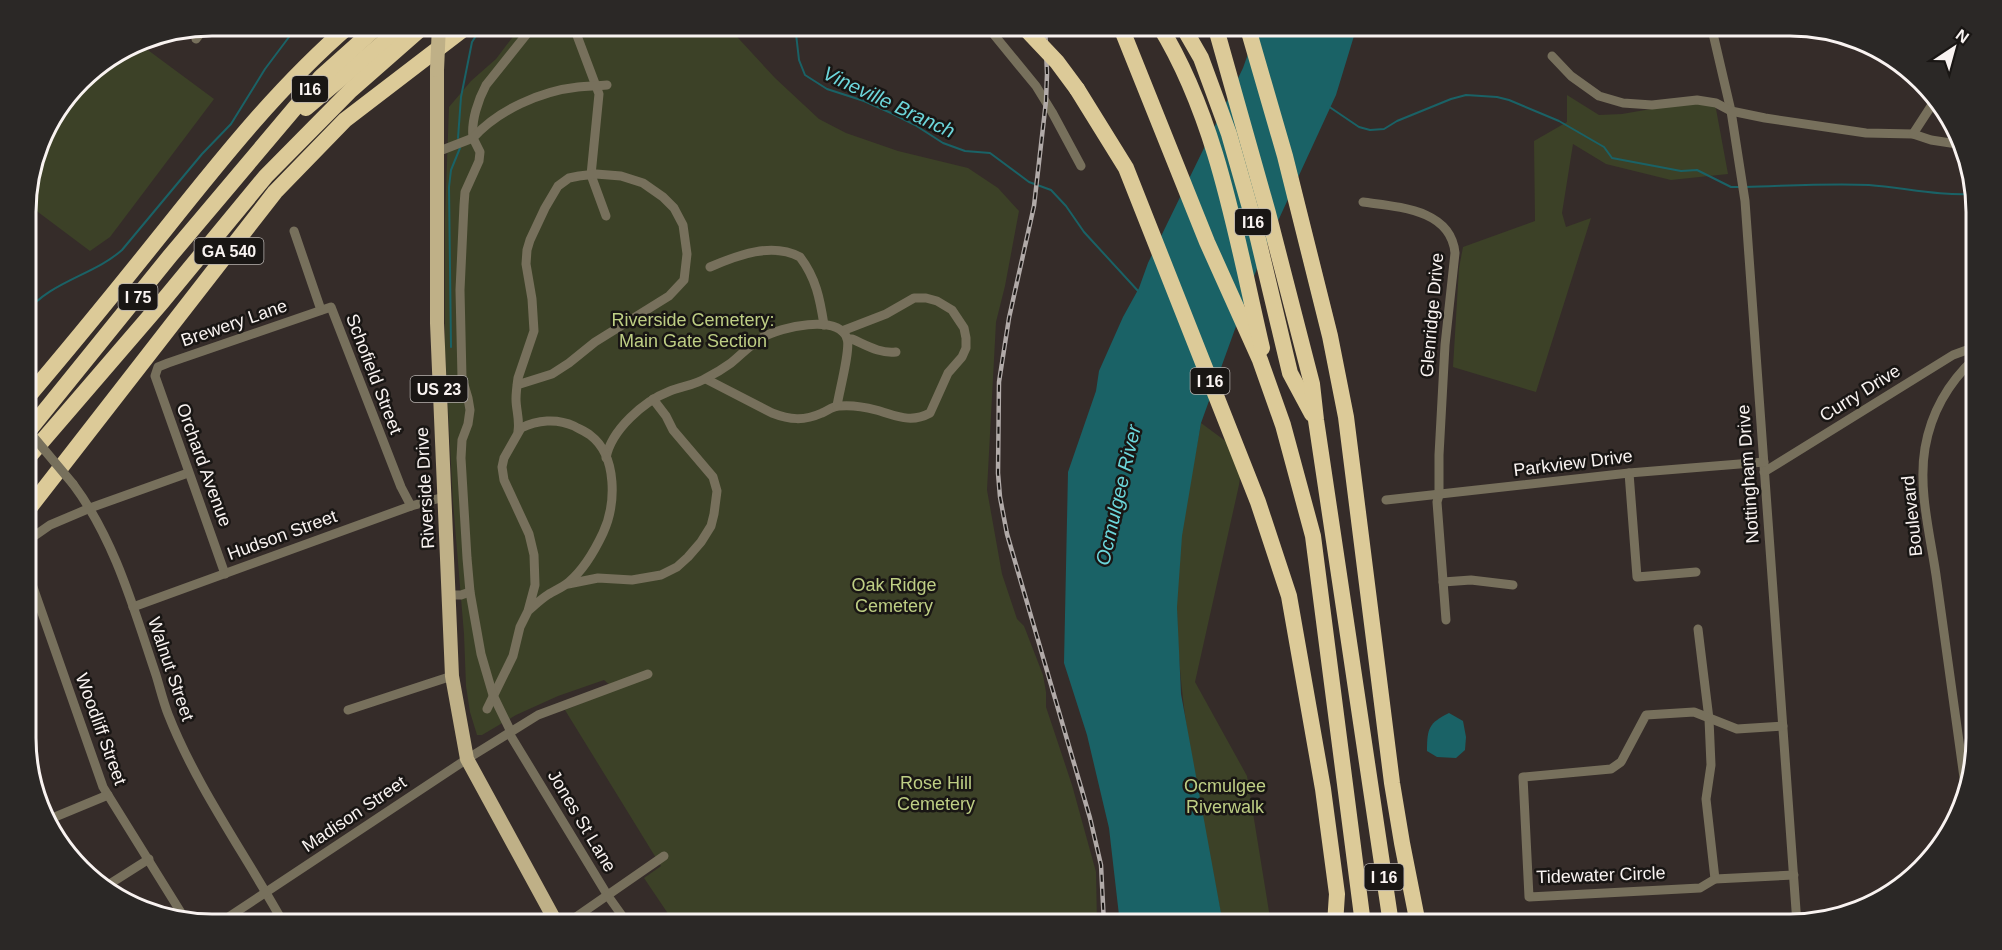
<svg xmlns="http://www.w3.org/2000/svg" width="2002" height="950" font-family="Arial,sans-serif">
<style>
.green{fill:#3c4127}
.water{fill:#1a6266}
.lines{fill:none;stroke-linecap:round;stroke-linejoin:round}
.stream{stroke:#1a6266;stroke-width:2}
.street{stroke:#77705c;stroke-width:9}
.primary{stroke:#bfb087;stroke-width:14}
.highway{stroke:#dcca98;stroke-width:16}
.rail-casing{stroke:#b1aaa8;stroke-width:4.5}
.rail{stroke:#191614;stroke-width:2;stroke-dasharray:7;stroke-linecap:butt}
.street-bridge{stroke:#77705c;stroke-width:9}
.primary-bridge{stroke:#bfb087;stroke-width:14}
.highway-bridge{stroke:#dcca98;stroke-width:16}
.labels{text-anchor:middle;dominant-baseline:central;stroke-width:5;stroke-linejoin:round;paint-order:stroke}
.shield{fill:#191614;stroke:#b6b1af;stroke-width:1.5}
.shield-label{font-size:16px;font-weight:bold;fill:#f9f3f1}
.street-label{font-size:18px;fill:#f9f3f1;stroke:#191614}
.park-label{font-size:18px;fill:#bece84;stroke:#191614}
.water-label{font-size:20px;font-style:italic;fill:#6cd6db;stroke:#191614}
.rim{fill:none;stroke:#f9f3f1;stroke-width:3}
</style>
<rect width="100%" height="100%" fill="#352c29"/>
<g class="green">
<polygon points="521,26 727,26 775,78 819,119 846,133 898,151 968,168 998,188 1019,211 1005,286 996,322 987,490 1002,574 1017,619 1024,626 1043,675 1046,692 1046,707 1072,785 1096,872 1097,924 675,924 644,878 661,866 565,710 615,690 604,680 558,696 516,715 482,735 477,735 470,712 466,686 464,634 453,502 445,349 445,218 449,107 471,81 496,59"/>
<polygon points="137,42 214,99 110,237 90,251 26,203 26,199 45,130 89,72"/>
<polygon points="1567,95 1599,115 1622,114 1714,98 1728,174 1671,180 1606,164 1573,144 1562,213 1566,227 1591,218 1536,392 1453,367 1459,268 1463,247 1535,221 1534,141 1567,122"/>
<path d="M 1201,423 L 1243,454 L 1239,485 L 1195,682 L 1247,776 L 1271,924 L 1223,924 C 1203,820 1178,715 1177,608 C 1176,546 1190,484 1201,423 Z"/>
</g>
<g class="water">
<polygon points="1258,26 1357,26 1336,95 1260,260 1201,423 1182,536 1177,607 1181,694 1223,924 1120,924 1109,828 1087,735 1064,663 1068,472 1096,391 1099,371 1123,317 1139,288 1148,263 1243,68"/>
<path d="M 1449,713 L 1463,721 L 1466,737 L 1465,750 L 1456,758 L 1437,757 L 1427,751 C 1427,728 1429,723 1449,713 Z"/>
</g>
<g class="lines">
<g class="stream">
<polyline points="795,25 799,60 805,75 827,89 864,101 891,113 915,125 943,143 965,151 990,153 1029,182 1051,190 1066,206 1084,232 1139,292"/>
<polyline points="1328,106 1359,127 1370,130 1384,129 1397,121 1451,99 1466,95 1497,97 1509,100 1559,121 1604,147 1612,158 1681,171 1697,170 1731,187 1739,187"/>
<polyline points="458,138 461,97 472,42 481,28"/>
<path d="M 1745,187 C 1786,186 1828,183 1869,185 C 1906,188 1938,196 1975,194"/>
<path d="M 26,313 C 49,282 94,275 122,250 L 202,154 L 231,124 L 265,69 L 298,25"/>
<polyline points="451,347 449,187 451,170 460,148"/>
</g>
<g class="street">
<polyline points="573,25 599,94 591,175 606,216"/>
<polyline points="986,25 1036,86 1052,112 1081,166"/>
<polyline points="1711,25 1731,111 1745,201 1797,924"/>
<polyline points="196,39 205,27"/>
<polyline points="1552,56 1571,76 1599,96 1623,103 1652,105 1697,100 1716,103 1731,111 1765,118 1866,133 1913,134 1931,140 1957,144"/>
<polyline points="1913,134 1937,97"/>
<path d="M 437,152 L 473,138 C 471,121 478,100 486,85 L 534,25"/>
<path d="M 1363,202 C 1398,207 1451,209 1455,253 L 1445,345 L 1439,455 L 1439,495 L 1437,502 L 1446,620"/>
<polyline points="294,231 321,310"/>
<path d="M 710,267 C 738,255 772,242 800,257 C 816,278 820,299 824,325"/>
<path d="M 847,339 L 852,339 C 866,345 880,354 896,352"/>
<path d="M 706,379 L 772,413 C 790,420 804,421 822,413 C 827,411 833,406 839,406 C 849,405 865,407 876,410 C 895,415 910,424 930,413 L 948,373 L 962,357 L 966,348 L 966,338 L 964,328 L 952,310 L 937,301 L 926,298 L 914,298 L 886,314 L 842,331"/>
<path d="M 517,385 L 552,374 L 569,363 L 595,342 L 669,296 L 684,280 L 687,254 L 683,225 L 674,208 L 663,197 L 643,183 L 621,176 L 596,174 L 579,176 L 569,178 L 558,186 L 545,208 L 530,240 L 527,250 L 526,264 L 532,299 L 534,331 L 518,378 C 517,385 516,392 516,399 C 516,410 520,420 518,431"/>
<path d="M 606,458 C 611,430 644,401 670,391 C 683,386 696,385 708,377 C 716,373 724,368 731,363 C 742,354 751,344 763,337 C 781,327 837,314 847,338 C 851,349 839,392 837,406"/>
<polyline points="1764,472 1953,355 1975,347"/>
<polyline points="1629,473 1637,577 1696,572"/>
<path d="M 73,484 C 115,540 134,610 156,675 C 160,688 163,701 168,714 C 197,788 246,855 284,924"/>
<polyline points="1386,500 1629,473 1764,462"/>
<polyline points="27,541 50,525 90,508 188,473"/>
<polyline points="27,570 103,787 185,919"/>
<polyline points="225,574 155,376 158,367 168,363 331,307 401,487 411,506"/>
<polyline points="1443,582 1471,580 1513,585"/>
<polyline points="568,584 598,578 632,580 661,575 677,567 688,557 701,542 711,526 714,514 717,491 713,477 673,430 666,416 653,399"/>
<polyline points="448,595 461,595 470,592"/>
<polyline points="133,607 411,506 444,497"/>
<polyline points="1698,629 1709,719 1711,765 1706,799 1715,879"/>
<path d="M 487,709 L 513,656 L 520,627 L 528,611 L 535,585 L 534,555 L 529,534 L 504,480 L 502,467 L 504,458 L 521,428 C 537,420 557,418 574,426 C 579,429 585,431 590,435 C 618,456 616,505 603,533 C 595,550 583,570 569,582 C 563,587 556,590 549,594 C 541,599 535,605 528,611"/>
<polyline points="348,710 452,676"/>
<polyline points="1783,726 1737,729 1694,712 1646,715 1621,762 1611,769 1523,777 1529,897 1700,888 1715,879 1794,875"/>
<path d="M 511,732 L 493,695 L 481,654 L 470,592 L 467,558 L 461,458 L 462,440 L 468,424 L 470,410 L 468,398 L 462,378 L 460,290 L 464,205 L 465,192 L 479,161 L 480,152 L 473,138 C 498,110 541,91 578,87 C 588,86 597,86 607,85"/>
<polyline points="509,733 608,896 628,924"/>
<path d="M 1966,792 C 1956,719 1946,647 1936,575 C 1930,534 1918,489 1925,448 C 1931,413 1949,382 1975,358"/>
<polyline points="50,819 108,795"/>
<polyline points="108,885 149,859"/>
<polyline points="218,924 467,759 538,715 648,674"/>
<polyline points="566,924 664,856"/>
</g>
<polyline class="primary" points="437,70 437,323 452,676 467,759 557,924"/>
<g class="highway">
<polyline points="1120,25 1207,242 1260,360 1283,425 1313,536 1363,924"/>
<path d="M 1159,25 C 1218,120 1237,241 1262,348"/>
<polyline points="1182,25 1201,58 1229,134 1254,222 1290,373 1312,414"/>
<polyline points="1215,25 1268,213 1312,384 1316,420 1391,924"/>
<polyline points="1247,25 1285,156 1330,336 1346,417 1392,783 1402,843 1418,924"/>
<polyline points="1077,89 1126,168 1258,502 1289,596 1323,789 1337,894 1335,924"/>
<polyline points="306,108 404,25"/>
<path d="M 26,399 C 72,345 116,291 160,236 C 219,162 278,87 350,25"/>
<polyline points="26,434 170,256 321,77 379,25"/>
<polyline points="26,460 162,302 266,176 351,90 425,25"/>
<polyline points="27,511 275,192 345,120 469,25"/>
</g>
<defs>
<polyline id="rail" points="1045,25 1047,74 1046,101 1034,206 1009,318 999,382 998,473 1000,497 1007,534 1090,818 1101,865 1104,924"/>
</defs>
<use href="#rail" class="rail-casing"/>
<use href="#rail" class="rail"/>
<polyline class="street-bridge" points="26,428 73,484"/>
<polyline class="primary-bridge" points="437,70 439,25"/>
<polyline class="highway-bridge" points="1022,25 1057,62 1077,89"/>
</g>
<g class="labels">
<g class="shield">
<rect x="292" y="76" width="36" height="26" rx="4.5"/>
<rect x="1235" y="209" width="36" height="26" rx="4.5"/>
<rect x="194.5" y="238" width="69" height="26" rx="4.5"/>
<rect x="118.5" y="284" width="39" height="26" rx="4.5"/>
<rect x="1190.5" y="368" width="39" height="26" rx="4.5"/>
<rect x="410.5" y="376" width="57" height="26" rx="4.5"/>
<rect x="1364.5" y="864" width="39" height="26" rx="4.5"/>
</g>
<g class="shield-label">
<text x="310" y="89">I16</text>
<text x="1253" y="222">I16</text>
<text x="229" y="251">GA 540</text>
<text x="138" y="297">I 75</text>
<text x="1210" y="381">I 16</text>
<text x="439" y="389">US 23</text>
<text x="1384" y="877">I 16</text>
</g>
<g class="street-label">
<text transform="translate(1432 315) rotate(-85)">Glenridge Drive</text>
<text transform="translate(234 323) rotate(-19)">Brewery Lane</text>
<text transform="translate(374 374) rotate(69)">Schofield Street</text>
<text transform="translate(1860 393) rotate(-32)">Curry Drive</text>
<text transform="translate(1573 463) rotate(-7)">Parkview Drive</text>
<text transform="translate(204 465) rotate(70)">Orchard Avenue</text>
<text transform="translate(1748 474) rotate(-94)">Nottingham Drive</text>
<text transform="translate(425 488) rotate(-93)">Riverside Drive</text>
<text transform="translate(1912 516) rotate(-96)">Boulevard</text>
<text transform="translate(282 535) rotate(-20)">Hudson Street</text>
<text transform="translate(171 669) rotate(71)">Walnut Street</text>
<text transform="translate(101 729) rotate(70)">Woodliff Street</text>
<text transform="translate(354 814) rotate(-34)">Madison Street</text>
<text transform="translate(582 821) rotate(59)">Jones St Lane</text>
<text transform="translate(1601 875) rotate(-2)">Tidewater Circle</text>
</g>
<g class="park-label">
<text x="693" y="320">Riverside Cemetery:<tspan x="693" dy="21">Main Gate Section</tspan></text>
<text x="894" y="585">Oak Ridge<tspan x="894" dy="21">Cemetery</tspan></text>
<text x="936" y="783">Rose Hill<tspan x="936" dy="21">Cemetery</tspan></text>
<text x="1225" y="786">Ocmulgee<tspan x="1225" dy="21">Riverwalk</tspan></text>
</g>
<g class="water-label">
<text transform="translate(889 102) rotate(25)">Vineville Branch</text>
<text transform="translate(1118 495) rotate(-77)">Ocmulgee River</text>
</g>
</g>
<path d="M0 0H2002V950H0ZM212 36H1790A176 176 0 0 1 1966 212V738A176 176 0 0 1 1790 914H212A176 176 0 0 1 36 738V212A176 176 0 0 1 212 36Z" fill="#2b2826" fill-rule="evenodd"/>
<path class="rim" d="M212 36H1790A176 176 0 0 1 1966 212V738A176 176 0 0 1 1790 914H212A176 176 0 0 1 36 738V212A176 176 0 0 1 212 36Z"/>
<g transform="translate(1954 48) rotate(36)" stroke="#191614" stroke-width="4.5" paint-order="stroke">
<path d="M0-4.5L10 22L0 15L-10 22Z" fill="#f9f3f1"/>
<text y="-9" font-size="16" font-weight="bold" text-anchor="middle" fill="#f9f3f1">N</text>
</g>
</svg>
